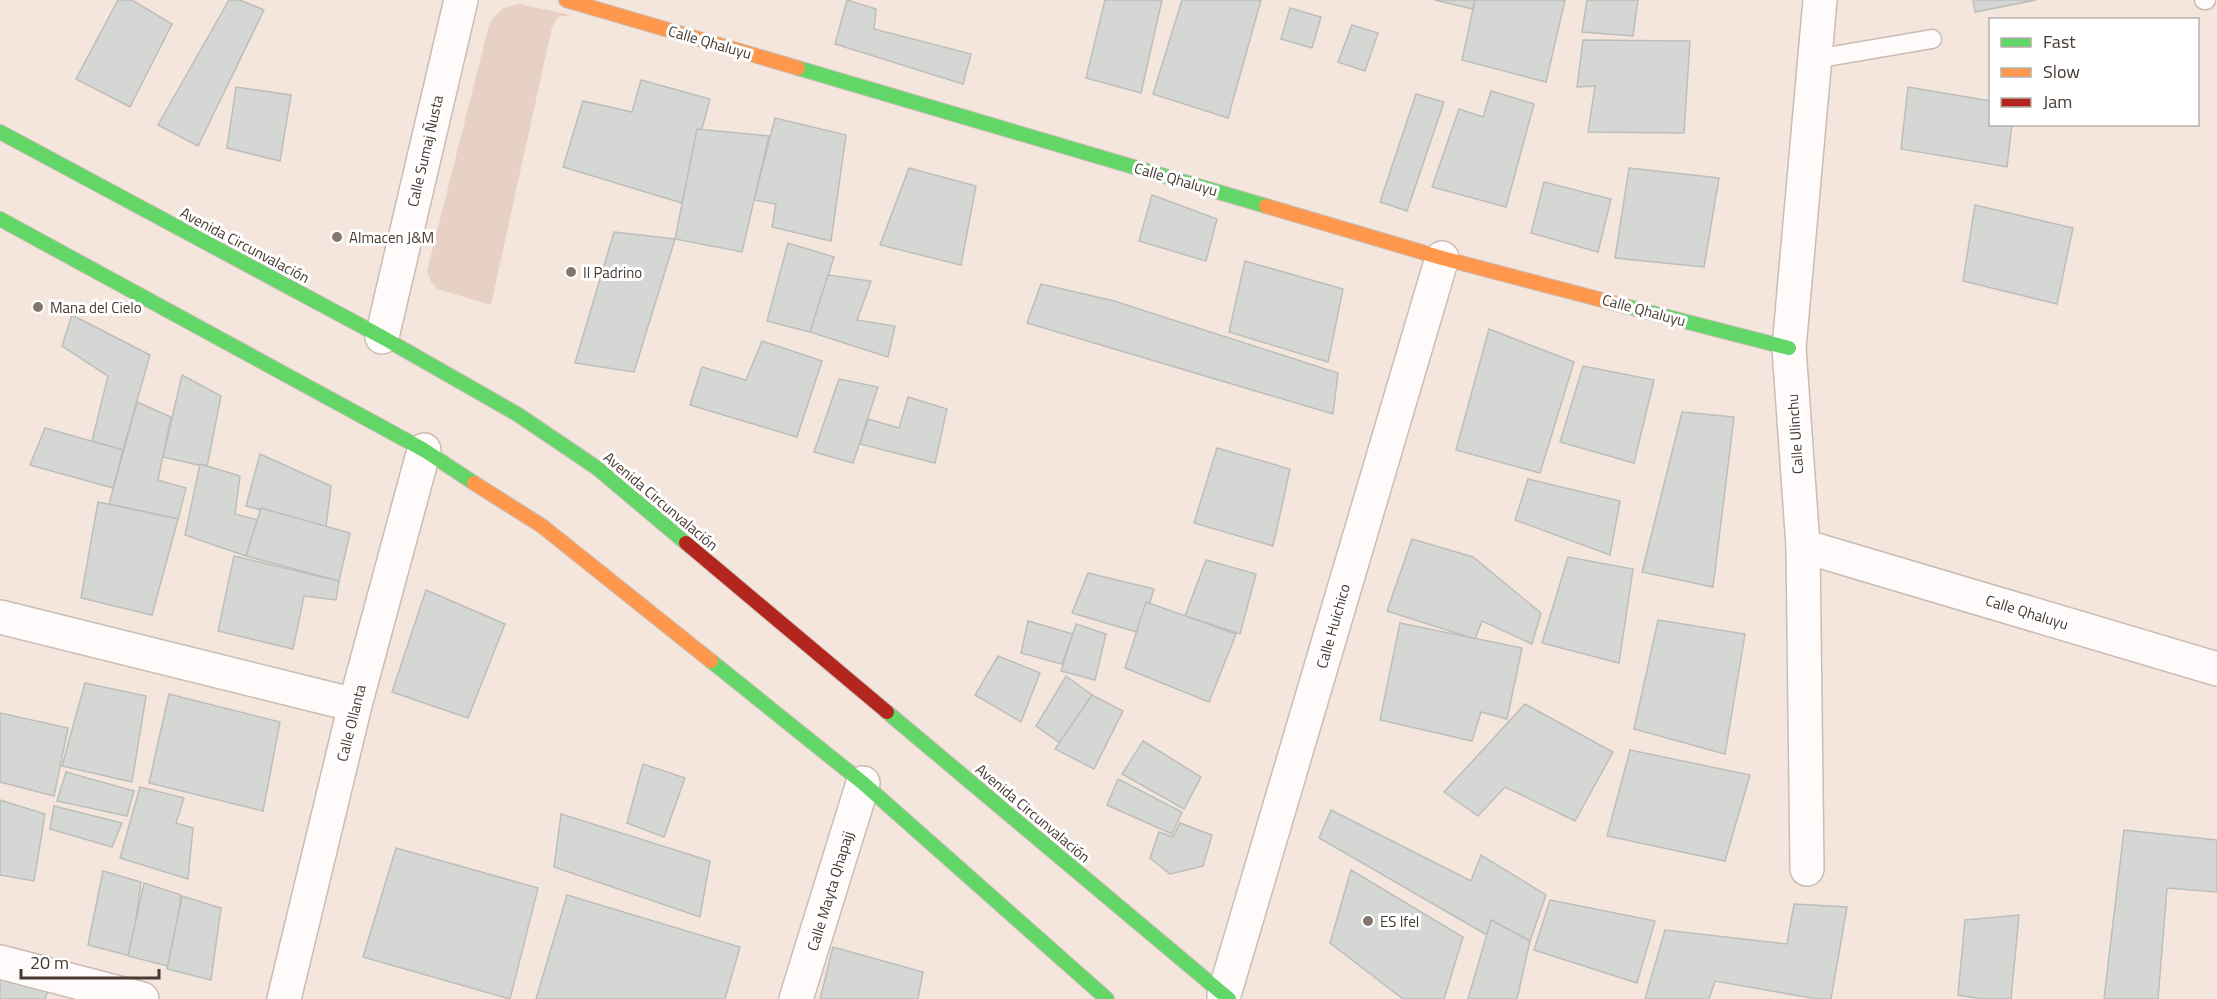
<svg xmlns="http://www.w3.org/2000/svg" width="2217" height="999" font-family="'Titillium Web',sans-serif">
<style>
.green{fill:#e7d1c4}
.building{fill:#d5d7d5;stroke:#bcbebb;stroke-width:1.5}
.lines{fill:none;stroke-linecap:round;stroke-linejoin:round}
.lane-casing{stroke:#c9bcb5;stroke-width:21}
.street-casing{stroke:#c9bcb5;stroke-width:36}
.fast-casing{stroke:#c9bcb5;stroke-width:16}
.slow-casing{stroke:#c9bcb5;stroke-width:16}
.jam-casing{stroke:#c9bcb5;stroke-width:16}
.lane{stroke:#fefbfa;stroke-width:18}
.street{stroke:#fefbfa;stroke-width:33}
.fast{stroke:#63d668;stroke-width:14}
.slow{stroke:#ff974d;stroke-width:14}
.jam{stroke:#b3261e;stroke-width:14}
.poi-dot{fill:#83766d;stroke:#fff;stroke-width:2}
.labels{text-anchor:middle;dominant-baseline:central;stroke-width:6;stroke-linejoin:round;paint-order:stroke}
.street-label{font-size:15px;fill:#463931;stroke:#fff}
.poi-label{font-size:15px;fill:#463931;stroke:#fff;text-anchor:start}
</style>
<rect width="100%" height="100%" fill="#f5e6dd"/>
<path class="green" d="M 519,4 L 571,15 L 558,17 L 552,27 L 491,305 L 437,289 L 431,282 L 427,271 L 489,25 C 497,12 503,6 519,4 Z"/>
<g class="building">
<polygon points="118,0 132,0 172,24 130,107 76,79"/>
<polygon points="229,0 240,0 264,10 198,146 158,125"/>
<polygon points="847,0 876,9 874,29 971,54 963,84 835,44"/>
<polygon points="1105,0 1162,0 1141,93 1086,78"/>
<polygon points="1182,0 1261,0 1228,118 1153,94"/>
<polygon points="1434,0 1475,0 1473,9"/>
<polygon points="1475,0 1565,0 1546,82 1462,60"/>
<polygon points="1587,0 1638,0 1633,36 1582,32"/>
<polygon points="1973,0 2036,0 1975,12"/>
<polygon points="1290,8 1321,17 1312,48 1281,39"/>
<polygon points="1352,25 1378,33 1365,71 1338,62"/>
<polygon points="1583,40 1690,41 1684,133 1588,132 1595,86 1577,87"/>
<polygon points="641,80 710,99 682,203 563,167 583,101 632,112"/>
<polygon points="236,87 291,95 280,161 227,148"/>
<polygon points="1908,87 1990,101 1990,124 2012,124 2007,167 1901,149"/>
<polygon points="1491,91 1534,104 1506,207 1432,187 1459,109 1483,117"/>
<polygon points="1416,94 1444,102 1407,211 1380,202"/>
<polygon points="775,118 846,135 831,241 772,227 776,204 754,200"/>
<polygon points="697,129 769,136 742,252 675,239"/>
<polygon points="909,168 976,186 961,265 880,245"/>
<polygon points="1629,168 1719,178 1704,267 1615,258"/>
<polygon points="1544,182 1611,199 1598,252 1531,233"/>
<polygon points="1152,195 1217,219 1206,261 1139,241"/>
<polygon points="1975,205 2073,228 2057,304 1963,281"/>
<polygon points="614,232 675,239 634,372 575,363"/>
<polygon points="788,243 834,257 810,332 767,321"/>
<polygon points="1245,261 1343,289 1328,362 1229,332"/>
<polygon points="828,275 871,281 857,320 895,326 888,357 810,332"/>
<polygon points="1041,284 1114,301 1338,373 1333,414 1027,323"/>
<polygon points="72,315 150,355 123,450 92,441 108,376 62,346"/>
<polygon points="1489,329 1574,362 1540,473 1456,450"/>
<polygon points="762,341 822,361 797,437 690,405 702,367 746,380"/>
<polygon points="1583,366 1654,380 1634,463 1560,442"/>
<polygon points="182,375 221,396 207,467 163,457"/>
<polygon points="839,379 878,387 853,463 814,452"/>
<polygon points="908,397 947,409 935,463 860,444 868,419 899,428"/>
<polygon points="137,402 171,417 158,480 186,488 178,519 109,504"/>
<polygon points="1682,412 1734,417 1713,587 1642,572"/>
<polygon points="45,428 123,450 113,488 30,465"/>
<polygon points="1217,448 1290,469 1273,546 1194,523"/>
<polygon points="260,454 331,486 326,527 246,506"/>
<polygon points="200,464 240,476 235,514 258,520 246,556 185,535"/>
<polygon points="1528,479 1620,501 1610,555 1515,520"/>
<polygon points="98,502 178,519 152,615 81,598"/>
<polygon points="261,508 350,533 339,581 246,556"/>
<polygon points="1412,539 1473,557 1541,613 1532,644 1482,621 1475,639 1387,611"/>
<polygon points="234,556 339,581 336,600 304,596 293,649 218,631"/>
<polygon points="1568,557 1633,569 1619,663 1542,643"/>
<polygon points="1206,560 1256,574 1240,634 1185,616"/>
<polygon points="1088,573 1154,589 1140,633 1072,613"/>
<polygon points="426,590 505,624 468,718 392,692"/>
<polygon points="1146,602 1236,634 1209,702 1125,668"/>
<polygon points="1658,620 1745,634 1725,754 1634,729"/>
<polygon points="1028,621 1073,634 1062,664 1021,653"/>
<polygon points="1400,623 1522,648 1507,719 1481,712 1472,741 1380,720"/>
<polygon points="1076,624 1106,634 1095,680 1061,671"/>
<polygon points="998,656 1040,673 1021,722 975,695"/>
<polygon points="1066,676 1092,695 1060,743 1036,726"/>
<polygon points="85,683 146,696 132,782 62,766"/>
<polygon points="169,694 280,722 263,811 149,783"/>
<polygon points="1092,695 1123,711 1094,769 1055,749"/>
<polygon points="1525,704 1613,752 1575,821 1505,787 1478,816 1444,792"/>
<polygon points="0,713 68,728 54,796 0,782"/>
<polygon points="1143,741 1201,777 1184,809 1122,774"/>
<polygon points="1630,750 1750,775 1725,861 1607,836"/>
<polygon points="643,764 685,778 664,837 627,823"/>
<polygon points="66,772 134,791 127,816 57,801"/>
<polygon points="1118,779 1182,812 1172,834 1107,805"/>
<polygon points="140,787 184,798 176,823 193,828 188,879 120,858"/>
<polygon points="0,800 45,814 34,881 0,875"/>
<polygon points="54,806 122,823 112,847 50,829"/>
<polygon points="1331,810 1471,881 1481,855 1546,895 1530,941 1491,920 1487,935 1319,838"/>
<polygon points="561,814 710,861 700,917 554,867"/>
<polygon points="1180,823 1212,835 1203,866 1170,874 1150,858 1159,832 1173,837"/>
<polygon points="2124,830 2217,840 2217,892 2167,888 2158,999 2104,999"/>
<polygon points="396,848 538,888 510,999 363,957"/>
<polygon points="1351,870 1463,937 1444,999 1403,999 1330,943"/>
<polygon points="103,871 141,882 131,956 88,945"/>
<polygon points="144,883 181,895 172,967 128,956"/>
<polygon points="567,895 740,947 725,999 536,999"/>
<polygon points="182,896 221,908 211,980 167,969"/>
<polygon points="1550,900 1655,921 1637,983 1534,950"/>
<polygon points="1794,904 1847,907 1831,999 1817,999 1715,981 1709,999 1645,999 1665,930 1787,944"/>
<polygon points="2019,915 2011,999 1983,999 1958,995 1965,920"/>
<polygon points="1491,920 1530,941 1517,999 1468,999"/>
<polygon points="833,947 923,972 918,999 820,999"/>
<polygon points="0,977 49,988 45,999 0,999"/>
</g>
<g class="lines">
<defs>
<g id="lane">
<polyline points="2204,0 2206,0"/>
<polyline points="1815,59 1932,39"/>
</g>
<g id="street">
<polyline points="382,337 461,0"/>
<polyline points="1803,546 2217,669"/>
<polyline points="0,617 355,705"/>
<polyline points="1807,869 1803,546 1789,348 1820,0"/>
<polyline points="0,962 142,999"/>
<polyline points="1224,995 1442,258"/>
<polyline points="284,999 355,705 424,450"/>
<polyline points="796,999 863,783"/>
</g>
<g id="fast">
<polyline points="798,68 1266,206"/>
<polyline points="0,132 382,337 517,414 597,468 686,543"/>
<polyline points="0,219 424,450 474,483"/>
<polyline points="1625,306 1789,348"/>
<polyline points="711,661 863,783 1107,999"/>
<polyline points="887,712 1229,999"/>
</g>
<g id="slow">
<polyline points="566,0 798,68"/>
<polyline points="1266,206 1442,258 1625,306"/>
<polyline points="474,483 542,526 711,661"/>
</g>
<polyline id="jam" points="686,543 887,712"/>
</defs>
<use href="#lane" class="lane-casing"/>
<use href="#street" class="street-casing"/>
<use href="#fast" class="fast-casing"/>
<use href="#slow" class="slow-casing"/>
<use href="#jam" class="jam-casing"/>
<use href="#lane" class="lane"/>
<use href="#street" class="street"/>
<use href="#fast" class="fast"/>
<use href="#slow" class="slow"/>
<use href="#jam" class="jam"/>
</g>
<g class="poi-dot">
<circle cx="337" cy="237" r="6"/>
<circle cx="571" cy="272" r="6"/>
<circle cx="38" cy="307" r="6"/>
<circle cx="1368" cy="921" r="6"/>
</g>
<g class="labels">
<g class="street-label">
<text transform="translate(710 42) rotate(16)">Calle Qhaluyu</text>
<text transform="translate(425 151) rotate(-77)">Calle Sumaj Ñusta</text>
<text transform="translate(1176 179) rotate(16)">Calle Qhaluyu</text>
<text transform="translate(245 245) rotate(28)">Avenida Circunvalación</text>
<text transform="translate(1644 310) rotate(15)">Calle Qhaluyu</text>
<text transform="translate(1795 434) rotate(-94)">Calle Ulinchu</text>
<text transform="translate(661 501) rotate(40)">Avenida Circunvalación</text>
<text transform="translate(2027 612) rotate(17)">Calle Qhaluyu</text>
<text transform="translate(1333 626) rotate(-74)">Calle Huichico</text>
<text transform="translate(351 723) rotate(-76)">Calle Ollanta</text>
<text transform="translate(1033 813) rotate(40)">Avenida Circunvalación</text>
<text transform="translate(830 891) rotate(-73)">Calle Mayta Qhapajj</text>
</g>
<g class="poi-label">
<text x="349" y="237">Almacen J&amp;M</text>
<text x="583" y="272">Il Padrino</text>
<text x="50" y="307">Mana del Cielo</text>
<text x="1380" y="921">ES Ifel</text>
</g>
</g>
<rect x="1989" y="18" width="210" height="108" fill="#ffffff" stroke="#b5b0ad" stroke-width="1.5"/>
<rect x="2001" y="38" width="30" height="9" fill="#63d668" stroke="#b5b0ad" stroke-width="1.5"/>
<text x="2043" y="48" font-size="18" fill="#463931">Fast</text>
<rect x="2001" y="68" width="30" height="9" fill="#ff974d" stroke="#b5b0ad" stroke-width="1.5"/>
<text x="2043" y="78" font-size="18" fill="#463931">Slow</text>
<rect x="2001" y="98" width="30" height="9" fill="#b3261e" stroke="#b5b0ad" stroke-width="1.5"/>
<text x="2043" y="108" font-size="18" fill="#463931">Jam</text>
<path d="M21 969v9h138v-9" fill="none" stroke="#463931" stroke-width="3"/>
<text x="30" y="969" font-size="18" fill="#463931" stroke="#ffffff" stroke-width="4.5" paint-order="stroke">20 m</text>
</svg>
